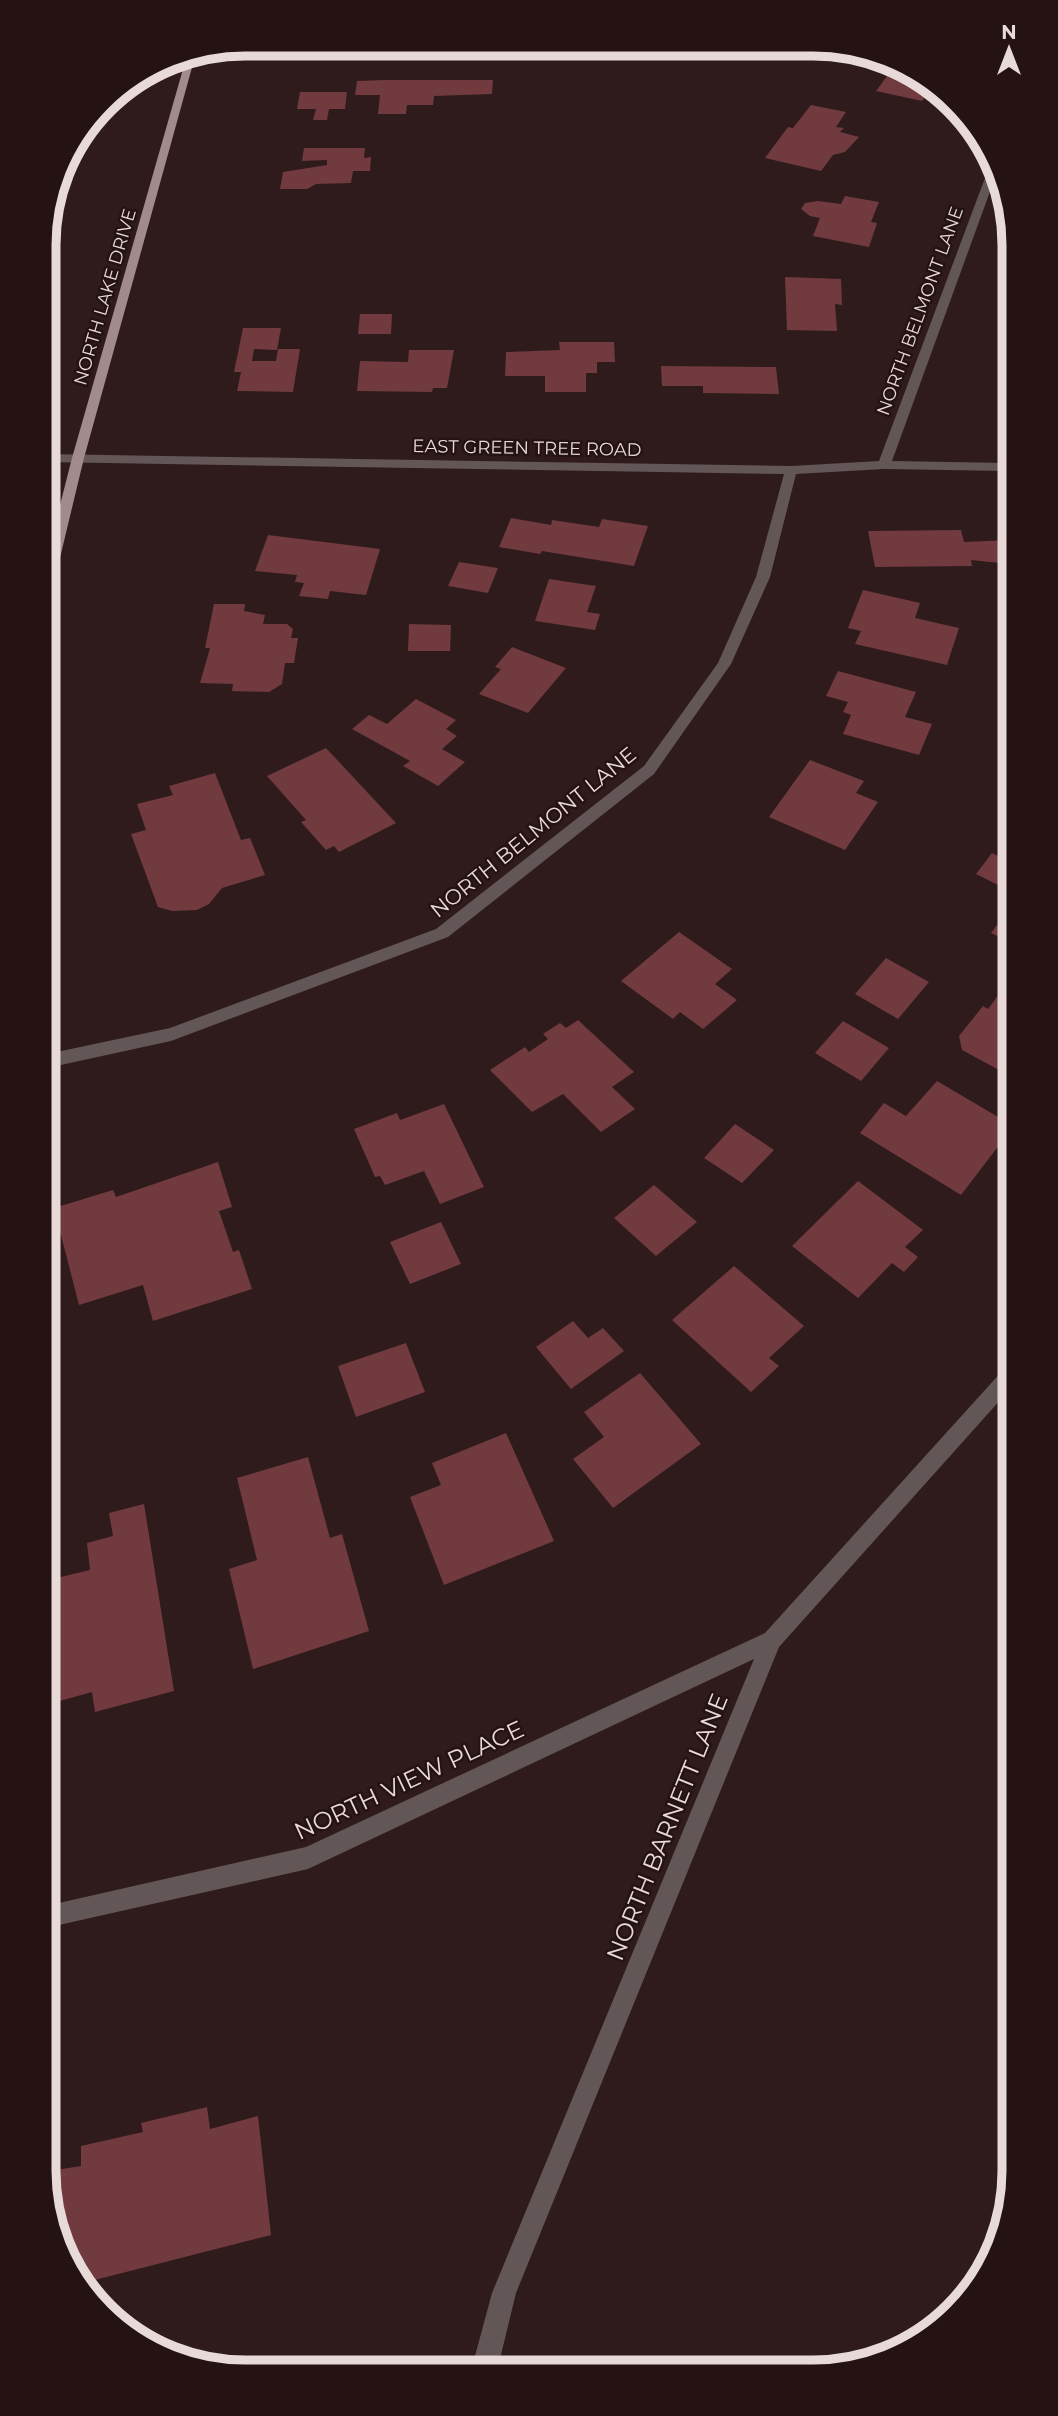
<svg xmlns="http://www.w3.org/2000/svg" width="1058" height="2416" font-family="Montserrat,sans-serif">
<style>
.building{fill:#703a3f}
.lines{fill:none;stroke-linecap:round;stroke-linejoin:round}
.minor{fill:#625657;fill-rule:evenodd}
.major{fill:#a28b8c;fill-rule:evenodd}
.labels{text-anchor:middle;dominant-baseline:central;stroke-width:5;stroke-linejoin:round;paint-order:stroke}
.far-street-label{font-size:18px;fill:#e9dada;stroke:#251213}
.street-label{font-size:21px;fill:#e9dada;stroke:#251213}
.near-street-label{font-size:24px;fill:#e9dada;stroke:#251213}
.rim{fill:none;stroke:#e9dada;stroke-width:9}
</style>
<rect width="100%" height="100%" fill="#2f1b1c"/>
<g class="building">
<polygon points="536,46 574,46 574,55 536,56"/>
<polygon points="893,68 932,87 922,101 876,91"/>
<polygon points="385,80 493,80 492,94 434,96 433,105 407,105 406,114 378,114 380,95 355,95 357,81"/>
<polygon points="300,92 347,92 345,109 329,109 327,120 313,120 316,109 297,109"/>
<polygon points="811,105 846,112 836,127 844,128 840,132 859,137 845,152 833,155 821,171 765,158 788,127 793,128"/>
<polygon points="304,148 365,148 364,158 371,157 370,171 353,171 351,183 316,184 307,189 280,189 283,172 327,165 327,160 302,161"/>
<polygon points="845,196 879,202 871,222 877,223 869,247 813,236 820,218 810,216 801,209 805,203 818,201 841,204"/>
<polygon points="785,277 841,279 842,305 835,304 837,331 787,330"/>
<polygon points="360,314 392,314 391,334 358,334"/>
<polygon points="243,328 281,328 277,350 254,349 252,361 276,361 278,349 300,349 293,392 237,391 241,372 234,372"/>
<polygon points="559,342 614,342 615,362 597,362 597,373 586,373 586,392 545,392 545,376 505,376 506,352 560,350"/>
<polygon points="409,350 454,350 447,388 433,388 432,392 357,391 360,361 408,362"/>
<polygon points="661,366 776,367 779,394 703,393 703,386 662,386"/>
<polygon points="511,518 551,525 552,520 599,527 602,519 648,526 634,566 542,551 540,554 499,547"/>
<polygon points="961,530 964,542 1009,540 1009,564 971,560 972,566 875,567 868,531"/>
<polygon points="268,535 380,549 366,595 330,591 328,599 299,596 304,583 295,582 297,575 255,571"/>
<polygon points="459,562 498,568 488,593 448,586"/>
<polygon points="549,579 596,586 587,612 600,614 595,630 535,621"/>
<polygon points="863,590 920,603 915,618 959,628 947,665 855,644 861,631 848,628"/>
<polygon points="214,604 245,604 244,611 265,615 263,624 287,624 293,629 291,638 298,638 294,663 285,663 282,684 269,692 232,691 233,684 200,683 210,648 205,648"/>
<polygon points="409,624 451,625 450,651 408,651"/>
<polygon points="512,647 566,668 528,713 479,694 501,669 495,667"/>
<polygon points="838,671 916,692 905,717 932,724 919,755 843,734 851,715 843,712 848,702 826,696"/>
<polygon points="416,699 456,720 446,729 457,736 442,749 465,762 438,786 403,766 410,761 352,729 369,715 387,724"/>
<polygon points="326,748 396,823 339,852 334,846 326,850 301,822 306,820 267,776"/>
<polygon points="810,760 864,781 856,793 878,802 845,850 769,817"/>
<polygon points="215,773 241,840 250,838 265,875 222,888 209,904 197,910 172,911 158,907 131,834 146,830 137,804 173,795 169,786"/>
<polygon points="992,853 1010,862 1010,891 976,874"/>
<polygon points="1010,908 1010,942 991,933"/>
<polygon points="679,932 732,969 715,984 737,1000 703,1029 680,1012 673,1019 621,981"/>
<polygon points="886,958 929,982 898,1019 855,994"/>
<polygon points="1008,982 1010,983 1010,1076 962,1050 959,1036 983,1006 988,1009"/>
<polygon points="578,1020 634,1072 612,1087 635,1109 601,1132 563,1094 532,1112 490,1070 525,1047 529,1052 548,1039 543,1034 560,1023 566,1028"/>
<polygon points="843,1021 889,1048 861,1081 815,1053"/>
<polygon points="937,1081 1010,1124 1010,1131 961,1195 860,1133 884,1103 906,1116"/>
<polygon points="444,1104 484,1187 440,1204 424,1171 385,1185 380,1176 375,1177 354,1129 397,1113 400,1120"/>
<polygon points="735,1124 774,1150 742,1183 704,1158"/>
<polygon points="218,1162 232,1207 219,1211 233,1252 239,1250 252,1289 153,1321 143,1285 79,1305 54,1208 113,1190 116,1197"/>
<polygon points="858,1181 923,1230 905,1247 918,1257 904,1272 892,1263 858,1298 792,1246"/>
<polygon points="654,1185 697,1222 656,1256 614,1218"/>
<polygon points="441,1222 461,1264 410,1284 390,1242"/>
<polygon points="734,1266 804,1326 769,1358 779,1366 751,1392 672,1320"/>
<polygon points="573,1321 588,1338 603,1328 624,1351 571,1389 536,1347"/>
<polygon points="406,1343 425,1392 356,1417 338,1366"/>
<polygon points="640,1373 701,1444 613,1508 573,1459 604,1437 584,1412"/>
<polygon points="506,1433 554,1541 444,1585 410,1497 441,1485 432,1463"/>
<polygon points="308,1457 330,1538 342,1534 369,1631 253,1669 229,1569 257,1560 237,1478"/>
<polygon points="144,1504 174,1691 95,1712 92,1692 49,1704 48,1580 90,1570 87,1543 113,1536 109,1513"/>
<polygon points="207,2107 210,2129 258,2116 271,2235 87,2282 67,2249 66,2238 61,2239 51,2223 50,2171 81,2166 81,2146 143,2132 141,2123"/>
</g>
<g class="lines">
<g class="minor">
<polygon points="991,167 996,175 892,461 1008,463 1008,471 884,469 796,474 770,577 731,664 654,774 448,937 171,1041 47,1068 47,1054 170,1028 436,929 644,766 718,663 756,577 784,474 45,462 45,454 791,466 879,461 988,170"/>
<polygon points="1011,1367 1011,1388 779,1647 516,2293 498,2367 472,2367 492,2293 754,1659 308,1869 50,1927 50,1905 306,1847 765,1633 1004,1369"/>
</g>
<polygon class="major" points="196,53 84,458 52,591 45,595 45,564 72,458 187,55"/>
</g>
<g class="labels">
<g class="far-street-label">
<text transform="translate(105 297) rotate(-74)">NORTH LAKE DRIVE</text>
<text transform="translate(920 311) rotate(-70)">NORTH BELMONT LANE</text>
<text transform="translate(527 448) rotate(1)">EAST GREEN TREE ROAD</text>
</g>
<g class="street-label">
<text transform="translate(533 832) rotate(-39)">NORTH BELMONT LANE</text>
</g>
<g class="near-street-label">
<text transform="translate(409 1780) rotate(-25)">NORTH VIEW PLACE</text>
<text transform="translate(667 1827) rotate(-68)">NORTH BARNETT LANE</text>
</g>
</g>
<path d="M0 0H1058V2416H0ZM245 56H813A189 189 0 0 1 1002 245V2171A189 189 0 0 1 813 2360H245A189 189 0 0 1 56 2171V245A189 189 0 0 1 245 56Z" fill="#251213" fill-rule="evenodd"/>
<path class="rim" d="M245 56H813A189 189 0 0 1 1002 245V2171A189 189 0 0 1 813 2360H245A189 189 0 0 1 56 2171V245A189 189 0 0 1 245 56Z"/>
<g transform="translate(1009 49)" stroke="#251213" stroke-width="5" paint-order="stroke">
<path d="M0-5L12 26L0 18L-12 26Z" fill="#e9dada"/>
<text y="-10" font-size="19" font-weight="bold" text-anchor="middle" fill="#e9dada">N</text>
</g>
</svg>
